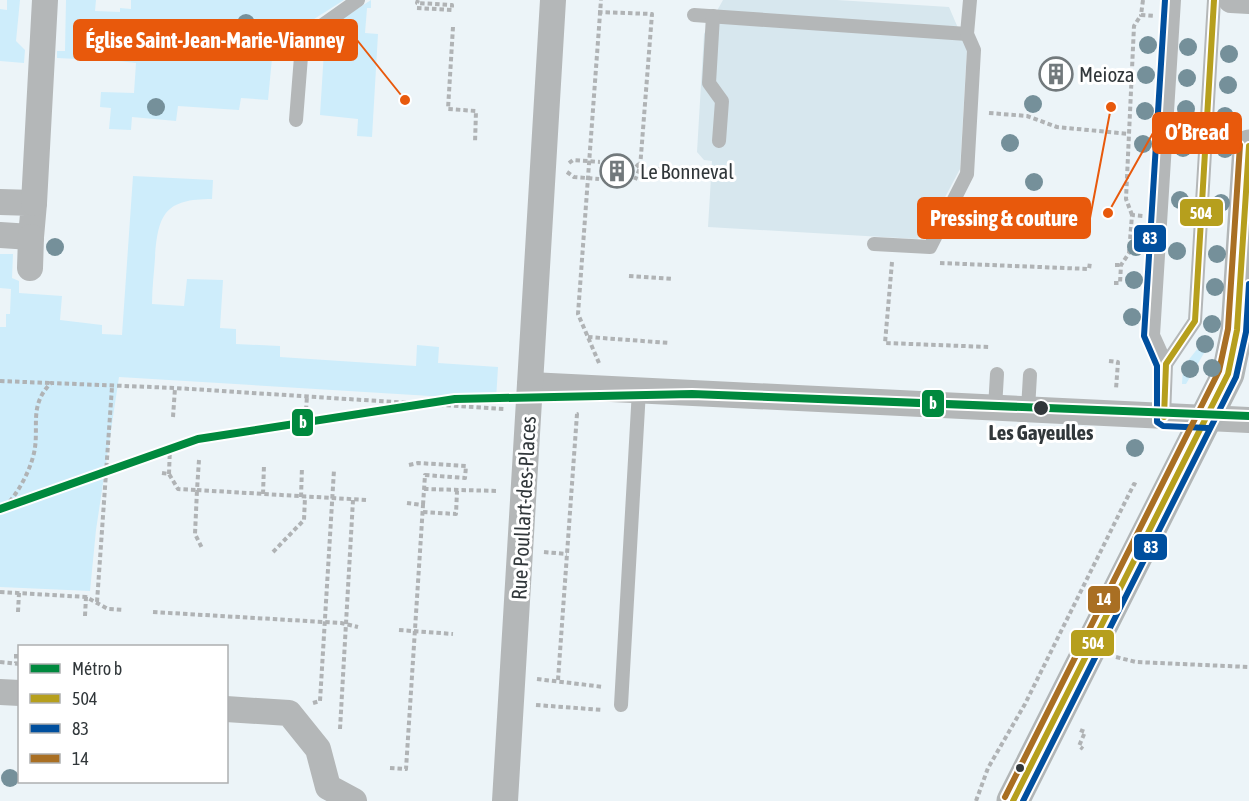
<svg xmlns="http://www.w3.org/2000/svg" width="1249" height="801" font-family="'Asap Condensed',sans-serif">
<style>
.built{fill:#d7e7ee}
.green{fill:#ceedfb}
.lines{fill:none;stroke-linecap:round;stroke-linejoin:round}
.path{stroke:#b0b3b5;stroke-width:4;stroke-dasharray:4.5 3;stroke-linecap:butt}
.lane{stroke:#b4b7b8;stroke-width:14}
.street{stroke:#b4b7b8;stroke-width:26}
.secondary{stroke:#b2b6b7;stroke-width:33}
.bus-1-casing{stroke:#fff;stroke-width:10}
.bus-2-casing{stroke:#fff;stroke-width:10}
.bus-3-casing{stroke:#fff;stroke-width:10}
.bus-1{stroke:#b69f1d;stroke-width:6}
.bus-2{stroke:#004f9e;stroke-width:6}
.bus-3{stroke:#a96f23;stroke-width:6}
.metro-1-casing{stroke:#fff;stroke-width:12}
.metro-1{stroke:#00893e;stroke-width:8}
.tree{fill:#75909a}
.stop-dot{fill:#31373a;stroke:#fff;stroke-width:2}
.labels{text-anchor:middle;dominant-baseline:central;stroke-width:6;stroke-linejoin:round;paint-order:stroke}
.poi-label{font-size:21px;fill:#31373a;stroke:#fff;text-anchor:start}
.stop-label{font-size:21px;font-weight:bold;fill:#31373a;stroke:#fff}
.street-label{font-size:21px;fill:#31373a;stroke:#fff}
.leader{fill:none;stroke:#e8590c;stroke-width:2}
.callout-dot{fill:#e8590c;stroke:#fff;stroke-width:2}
.callout{fill:#e8590c;stroke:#e8590c;stroke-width:2}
.callout-label{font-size:22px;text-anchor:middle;font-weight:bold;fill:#fff}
.line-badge{stroke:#fff;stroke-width:2}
.badge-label{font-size:16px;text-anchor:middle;font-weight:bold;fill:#fff}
</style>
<rect width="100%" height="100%" fill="#ecf4f8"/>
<polygon class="built" points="723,0 837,0 949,7 967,49 960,169 925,235 917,239 708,227 712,161 704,160 697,152 704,34"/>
<g class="green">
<polygon points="7,0 20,0 16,41 25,50 24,63 0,61 0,9 7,10"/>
<polygon points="66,0 96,0 95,11 120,12 120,8 131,9 131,0 344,0 303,26 275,27 268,100 241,98 239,110 178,106 176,121 132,117 131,130 109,129 111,108 100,107 101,92 134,93 136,63 118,61 119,42 78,39 77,59 57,58 57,51 65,51"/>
<polygon points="371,0 371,8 367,8 365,33 378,34 372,137 357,136 358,119 320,115 325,35 342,19"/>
<path d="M 133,176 L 213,180 L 212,199 C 165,199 158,214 155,258 C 154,273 152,289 152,304 L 184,306 L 187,279 L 223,280 L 220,328 L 236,329 L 236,344 L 280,346 L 280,357 L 416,366 L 417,345 L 439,347 L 438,363 L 498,367 L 496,400 L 119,377 L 96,530 L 90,591 L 0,587 L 0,327 L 6,327 L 6,314 L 10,314 L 11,289 L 0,288 L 0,254 L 13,254 L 12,278 L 19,281 L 19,293 L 62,296 L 60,320 L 102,325 L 102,334 L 122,335 Z"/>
<polygon points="1206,338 1207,348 1186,384 1182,384 1183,367"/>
</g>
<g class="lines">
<g class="path">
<polyline points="1143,0 1141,15 1155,16"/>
<polyline points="417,8 452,10 452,5 417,3 418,0"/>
<polyline points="598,12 652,14 640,168 635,180"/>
<polyline points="453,27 448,109 476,111 475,143"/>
<polyline points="989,113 1027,116 1057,127 1129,134"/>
<polyline points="569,163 573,160 600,162"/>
<polyline points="636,164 640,168 680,171"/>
<polyline points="567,172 574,177 599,179"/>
<polyline points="1132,215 1126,199 1134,26 1141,15"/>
<polyline points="892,262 885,343 989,347"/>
<polyline points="940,263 1089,269 1090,262"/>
<polyline points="1115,265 1121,265"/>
<polyline points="629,276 673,279"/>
<polyline points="1114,283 1120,283 1121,265 1129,253 1132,215 1143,216"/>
<polyline points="588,337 670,343"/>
<polyline points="1109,361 1118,362 1116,389"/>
<polyline points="599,363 578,314 601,0"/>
<polyline points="0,381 50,383"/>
<polyline points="173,417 175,388"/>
<polyline points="305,425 307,396"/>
<polyline points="199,460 197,490 366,500"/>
<polyline points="409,465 418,463 466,466 465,478 425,475 423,505"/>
<polyline points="111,470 120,470"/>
<polyline points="162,473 169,474 178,489 197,490 195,534 202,548"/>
<polyline points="169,474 170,446"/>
<polyline points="424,489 498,491"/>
<polyline points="263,494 264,465"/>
<polyline points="301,497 302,467"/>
<polyline points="423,512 456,514 457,491"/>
<path d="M 0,513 C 15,497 27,478 33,457 C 41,429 27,407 51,383 L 175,388 L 504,409"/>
<polyline points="273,552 304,520 305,497"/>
<polyline points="544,552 567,554"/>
<polyline points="0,592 86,597 108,609 124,610"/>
<polyline points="97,602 112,387"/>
<polyline points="18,612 19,593"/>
<polyline points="153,612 341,623 358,627"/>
<polyline points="85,616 86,597"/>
<polyline points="399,630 453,634"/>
<polyline points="16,654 16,663"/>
<polyline points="1116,657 1136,662 1249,667"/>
<polyline points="0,662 20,664"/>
<polyline points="537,679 604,687"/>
<polyline points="558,680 577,414 575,414"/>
<polyline points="313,703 320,701 334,470"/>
<polyline points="536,705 603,710"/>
<polyline points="340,729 353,500"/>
<polyline points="1080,730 1085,732 1079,746 1083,749"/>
<polyline points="390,768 406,769 423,505 407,503"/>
<polyline points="976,801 988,768 1025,704 1134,484 1138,486"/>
</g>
<g class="lane">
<polyline points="694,15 967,34"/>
<polyline points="713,16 709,83 722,101 719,141"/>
<polyline points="296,120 302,44 317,29 358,0"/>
<polyline points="874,244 930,247 967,174 974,50 967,34 970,0"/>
<polyline points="1166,364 1195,321 1214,0"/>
<polyline points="995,408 997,374"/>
<polyline points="1028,409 1030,375"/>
<polyline points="1164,417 1166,364 1153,335 1174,0"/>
<polyline points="621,705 639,390"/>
</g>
<g class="street">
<polyline points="1231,0 1249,1"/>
<polyline points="0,202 34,203 31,237 0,235"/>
<polyline points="34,203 45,0"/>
<polyline points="30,268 31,237"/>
<polyline points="530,385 1249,420"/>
<polyline points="0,692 20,693"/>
<polyline points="226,709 289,713 318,749 328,787 354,801"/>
<polyline points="505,801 553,0"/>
</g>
<polyline class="secondary" points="1013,801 1228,374 1237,330 1249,146"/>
<defs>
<g id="bus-1">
<polyline points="1164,417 1166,364 1195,321 1214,0"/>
<polyline points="1013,801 1228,374 1237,330 1249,146"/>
</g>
<g id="bus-2">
<polyline points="1165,0 1144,336 1157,366 1157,422 1163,426 1208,428"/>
<polyline points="1023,801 1236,377 1246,332 1249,284"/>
</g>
<polyline id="bus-3" points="1005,797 1219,371 1228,329 1240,145"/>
</defs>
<use href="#bus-1" class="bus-1-casing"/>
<use href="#bus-2" class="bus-2-casing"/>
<use href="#bus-3" class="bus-3-casing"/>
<use href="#bus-1" class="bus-1"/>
<use href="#bus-2" class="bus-2"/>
<use href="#bus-3" class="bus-3"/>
<defs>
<polyline id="metro-1" points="0,509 198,439 455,399 692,394 1249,416"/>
</defs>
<use href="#metro-1" class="metro-1-casing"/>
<use href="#metro-1" class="metro-1"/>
</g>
<g class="tree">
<circle cx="246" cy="23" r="9"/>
<circle cx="1148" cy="45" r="9"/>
<circle cx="1188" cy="47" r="9"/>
<circle cx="1229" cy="54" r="9"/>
<circle cx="1146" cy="75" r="9"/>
<circle cx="1187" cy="78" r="9"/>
<circle cx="1228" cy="85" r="9"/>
<circle cx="1033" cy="104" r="9"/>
<circle cx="156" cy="107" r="9"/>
<circle cx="1186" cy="109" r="9"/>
<circle cx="1145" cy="111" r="9"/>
<circle cx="1225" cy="116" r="9"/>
<circle cx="1010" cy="143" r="9"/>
<circle cx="1143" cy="144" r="9"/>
<circle cx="1183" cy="148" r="9"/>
<circle cx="1225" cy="149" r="9"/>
<circle cx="1034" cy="182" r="9"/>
<circle cx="1180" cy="200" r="9"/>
<circle cx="1221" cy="203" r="9"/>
<circle cx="55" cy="247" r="9"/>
<circle cx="1136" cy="247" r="9"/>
<circle cx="1177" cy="251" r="9"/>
<circle cx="1217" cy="254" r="9"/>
<circle cx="1134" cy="280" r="9"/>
<circle cx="1215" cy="287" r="9"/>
<circle cx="1132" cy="317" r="9"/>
<circle cx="1212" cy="324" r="9"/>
<circle cx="1205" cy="344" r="9"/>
<circle cx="1212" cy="368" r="9"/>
<circle cx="1190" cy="369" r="9"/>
<circle cx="1135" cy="448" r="9"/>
<circle cx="10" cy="778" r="9"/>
</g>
<defs>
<symbol id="building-ring" viewBox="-11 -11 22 22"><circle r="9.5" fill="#fff" stroke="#72797c" stroke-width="1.5"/><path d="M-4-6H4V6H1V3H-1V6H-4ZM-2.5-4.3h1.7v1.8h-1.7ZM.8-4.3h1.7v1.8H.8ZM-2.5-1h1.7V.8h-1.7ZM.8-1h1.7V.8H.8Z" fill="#72797c"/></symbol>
</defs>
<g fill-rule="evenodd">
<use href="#building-ring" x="1037" y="55" width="38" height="38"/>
<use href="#building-ring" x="598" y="152" width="38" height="38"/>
</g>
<g class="stop-dot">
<circle cx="1041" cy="408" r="8"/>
<circle cx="1020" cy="768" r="5"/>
</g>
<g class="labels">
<g class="poi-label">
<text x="1079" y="74">Meioza</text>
<text x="640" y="171">Le Bonneval</text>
</g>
<g class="stop-label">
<text x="1041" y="432">Les Gayeulles</text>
</g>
<g class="street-label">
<text transform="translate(523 508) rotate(-87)">Rue Poullart-des-Places</text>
</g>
</g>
<path class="leader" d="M405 100L357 40M1108 213L1153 133M1111 107L1090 218"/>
<g class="callout-dot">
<circle cx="405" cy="100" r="6"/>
<circle cx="1108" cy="213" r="6"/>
<circle cx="1111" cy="107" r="6"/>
</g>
<g class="callout">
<rect x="74" y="20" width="283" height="40" rx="6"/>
<rect x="1153" y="113" width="88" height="40" rx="6"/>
<rect x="918" y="198" width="172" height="40" rx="6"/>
</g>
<g class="callout-label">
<text x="215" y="48">Église Saint-Jean-Marie-Vianney</text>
<text x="1197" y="140">O’Bread</text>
<text x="1004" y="226">Pressing &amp; couture</text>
</g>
<g class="line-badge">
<rect x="1179" y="198" width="45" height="29" rx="6" fill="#b69f1d"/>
<rect x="1133" y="224" width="34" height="29" rx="6" fill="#004f9e"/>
<rect x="921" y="389" width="24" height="29" rx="6" fill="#00893e"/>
<rect x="291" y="408" width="23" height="29" rx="6" fill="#00893e"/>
<rect x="1133" y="533" width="35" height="28" rx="6" fill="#004f9e"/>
<rect x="1087" y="585" width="34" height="29" rx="6" fill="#a96f23"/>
<rect x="1070" y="629" width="45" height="28" rx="6" fill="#b69f1d"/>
</g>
<g class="badge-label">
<text x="1201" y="219">504</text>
<text x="1150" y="244">83</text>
<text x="933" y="409">b</text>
<text x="303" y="428">b</text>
<text x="1151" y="553">83</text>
<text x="1104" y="605">14</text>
<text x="1093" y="649">504</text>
</g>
<rect x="18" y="645" width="210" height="138" fill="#ffffff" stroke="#adafb0" stroke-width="1.5"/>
<rect x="30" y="664" width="30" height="9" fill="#00893e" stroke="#adafb0" stroke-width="1.5"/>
<text x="72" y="675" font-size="18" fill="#31373a">Métro b</text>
<rect x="30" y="694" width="30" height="9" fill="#b69f1d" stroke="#adafb0" stroke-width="1.5"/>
<text x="72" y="705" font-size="18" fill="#31373a">504</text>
<rect x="30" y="724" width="30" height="9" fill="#004f9e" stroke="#adafb0" stroke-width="1.5"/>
<text x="72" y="735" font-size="18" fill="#31373a">83</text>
<rect x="30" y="754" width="30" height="9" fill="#a96f23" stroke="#adafb0" stroke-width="1.5"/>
<text x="72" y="765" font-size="18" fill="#31373a">14</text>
</svg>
